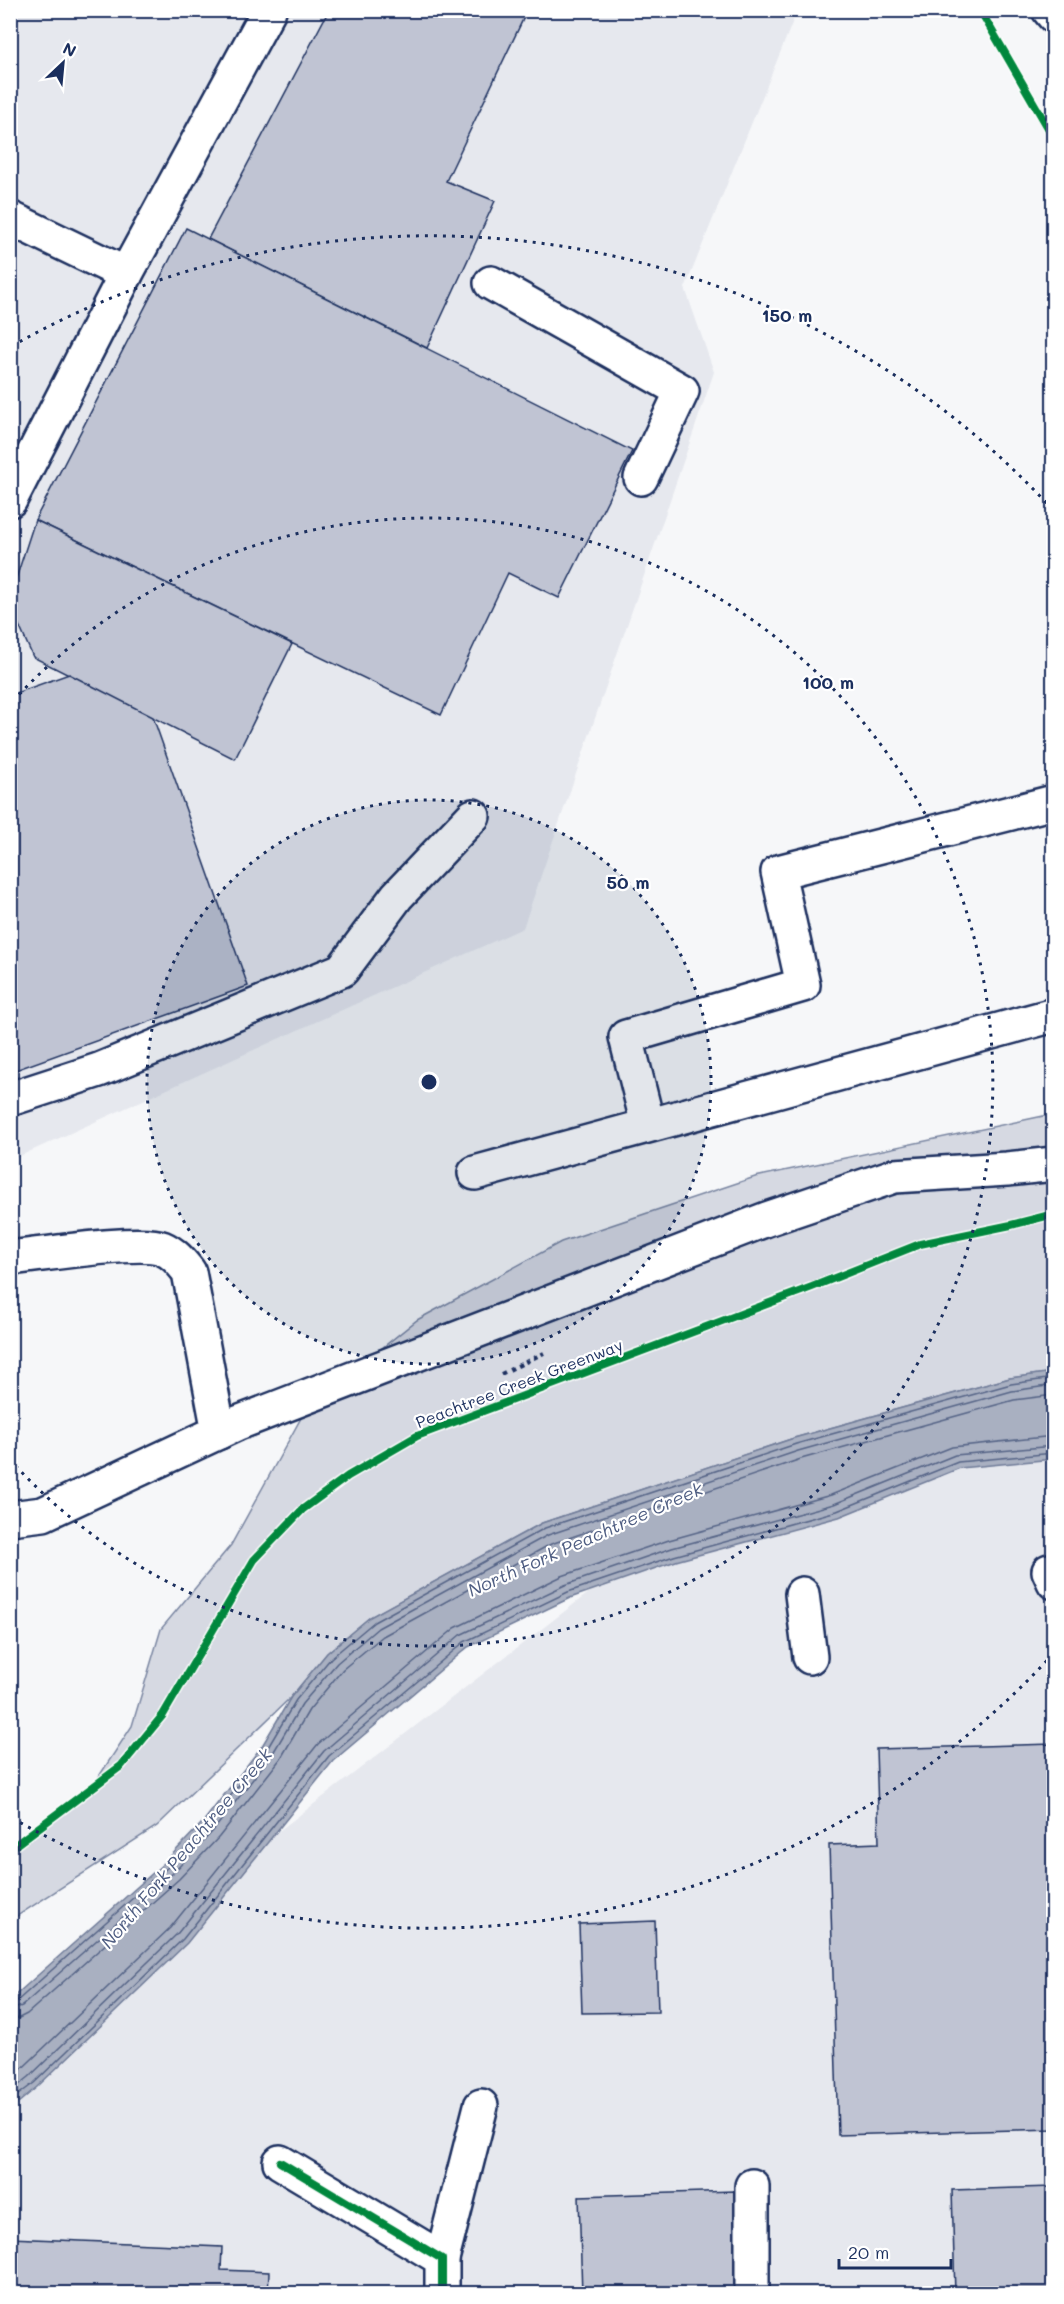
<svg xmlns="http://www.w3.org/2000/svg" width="1064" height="2304" font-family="Mali,sans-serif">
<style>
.built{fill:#e6e8ee}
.green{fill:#d6d9e2;stroke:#7884a0;stroke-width:1.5}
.water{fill:#a9b0c1;stroke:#707c99;stroke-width:1.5}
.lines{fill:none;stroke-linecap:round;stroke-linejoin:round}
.shore{stroke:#546386;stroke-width:1.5}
.building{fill:#c0c4d3;stroke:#1b2f5e;stroke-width:1.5}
.minor-casing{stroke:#1b2f5e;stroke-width:38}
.path{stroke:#1b2f5e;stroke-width:4;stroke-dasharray:4.5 4.5;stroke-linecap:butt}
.minor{stroke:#fff;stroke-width:33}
.cycleway-casing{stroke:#fff;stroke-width:11}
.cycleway{stroke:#00873e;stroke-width:8}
.ring{fill:none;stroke:#1b2f5e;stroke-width:3;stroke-dasharray:3 6}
.labels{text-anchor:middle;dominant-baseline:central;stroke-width:4.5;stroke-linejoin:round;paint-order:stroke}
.street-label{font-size:16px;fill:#1b2f5e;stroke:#fff}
.water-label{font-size:18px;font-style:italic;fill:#4d5c81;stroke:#fff}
.centre{fill:#1b2f5e;stroke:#fff;stroke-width:3}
.ring-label{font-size:18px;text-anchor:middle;font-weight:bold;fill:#1b2f5e;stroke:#fff;stroke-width:4.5;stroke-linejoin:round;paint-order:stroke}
</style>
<rect width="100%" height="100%" fill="#f6f7f9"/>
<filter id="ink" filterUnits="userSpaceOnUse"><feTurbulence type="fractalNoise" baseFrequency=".0167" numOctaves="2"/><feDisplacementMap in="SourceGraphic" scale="12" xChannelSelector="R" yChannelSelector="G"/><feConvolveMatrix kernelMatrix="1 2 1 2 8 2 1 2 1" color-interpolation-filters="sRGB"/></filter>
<g filter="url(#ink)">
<g class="built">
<polygon points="10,11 797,11 685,288 714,372 523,928 11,1160"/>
<polygon points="825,1411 1053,1420 1053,2293 11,2294 11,2037"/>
</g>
<polygon class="green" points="1053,1114 1053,1372 1010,1378 794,1438 542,1523 370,1617 327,1653 291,1697 157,1826 11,1920 11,1845 90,1790 132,1726 161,1629 231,1545 306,1409 417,1320 561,1242 755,1177"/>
<polygon class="water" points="1053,1372 1053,1459 960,1468 839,1517 676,1561 570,1598 468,1647 333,1761 187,1943 37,2087 11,2109 11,1999 164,1863 203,1822 262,1746 291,1697 327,1653 370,1617 542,1523 794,1438 1010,1378"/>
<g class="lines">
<g class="shore">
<polyline points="10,2003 17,2001 168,1867 207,1826 267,1749 296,1700 331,1658 374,1622 545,1528 796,1444 1011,1384 1054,1378"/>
<polyline points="10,2010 22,2006 173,1873 213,1831 273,1753 302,1704 337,1663 378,1628 548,1535 798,1451 1012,1391 1054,1385"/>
<polyline points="10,2019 19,2018 27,2014 179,1879 219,1837 281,1758 309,1710 343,1669 383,1636 551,1544 801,1459 1014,1400 1054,1395"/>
<polyline points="10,2080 170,1928 318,1744 455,1628 562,1576 669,1540 831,1495 952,1447 1054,1436"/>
<polyline points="10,2092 29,2077 177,1934 324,1751 460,1635 565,1585 672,1548 834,1504 955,1455 1054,1446"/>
<polyline points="10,2101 34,2083 183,1939 329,1756 464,1642 568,1592 674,1556 837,1511 958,1462 1054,1453"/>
</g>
</g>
<g class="building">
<polygon points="329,10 516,10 525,15 446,181 495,201 427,348 208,239"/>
<polygon points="186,228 632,451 559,598 508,573 441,715 35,520"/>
<polygon points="35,520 292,644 235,759 33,657 10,605 10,597"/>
<polygon points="69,674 153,717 248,986 10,1072 10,695"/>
<polygon points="1054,1744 1054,1875 1052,1875 1054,2129 838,2135 829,1845 879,1843 876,1749"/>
<polygon points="655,1921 658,2012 582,2013 579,1924"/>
<polygon points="1054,2187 1054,2294 955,2294 952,2190"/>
<polygon points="734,2191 737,2294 582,2294 579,2196"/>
<polygon points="10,2238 222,2247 221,2270 269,2272 268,2294 10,2294"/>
</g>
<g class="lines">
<defs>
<g id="minor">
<polyline points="1049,10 1054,16"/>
<polyline points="10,218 126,274 269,10"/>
<polyline points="491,283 682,391 641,478"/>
<polyline points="10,500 126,274"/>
<polyline points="10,1099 99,1070 342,970 397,896 473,816"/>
<polyline points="648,1125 626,1037 803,985 778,872 1054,802"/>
<polyline points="475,1173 1054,1015"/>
<path d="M 10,1258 C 40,1255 140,1239 162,1248 C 174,1253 181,1262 189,1272 L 219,1432"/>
<polyline points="10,1518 43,1514 238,1423 767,1219 894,1176 1007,1169 1054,1164"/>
<polyline points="1049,1571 1054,1582"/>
<polyline points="802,1594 810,1657"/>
<polyline points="280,2162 442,2259 442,2294"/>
<polyline points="752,2186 752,2294"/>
<polyline points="442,2259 481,2106"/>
</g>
</defs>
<use href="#minor" class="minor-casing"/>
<polyline class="path" points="501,1374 544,1353"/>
<use href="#minor" class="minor"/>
<defs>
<g id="cycleway">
<polyline points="980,10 1054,138"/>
<polyline points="10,1849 121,1766 163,1715 254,1560 303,1509 348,1476 417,1436 812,1287 920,1244 1011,1225 1054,1214"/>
<polyline points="280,2162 442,2259 442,2294"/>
</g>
</defs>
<use href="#cycleway" class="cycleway-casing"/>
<use href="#cycleway" class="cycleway"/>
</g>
</g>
<circle cx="429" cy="1082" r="282" fill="#1b2f5e" fill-opacity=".12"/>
<g class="ring">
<circle cx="429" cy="1082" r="282"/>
<path d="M13 701A564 564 0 1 1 13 1463"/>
<path d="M1053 1654A846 846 0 0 1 12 1818M12 346A846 846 0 0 1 1053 510"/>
</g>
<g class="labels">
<g class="street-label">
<text transform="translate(519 1383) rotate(-21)">Peachtree Creek Greenway</text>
</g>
<g class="water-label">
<text transform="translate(585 1539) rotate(-24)">North Fork Peachtree Creek</text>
<text transform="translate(186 1848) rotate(-50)">North Fork Peachtree Creek</text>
</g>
</g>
<circle cx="429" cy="1082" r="9" class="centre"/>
<g class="ring-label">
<text x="787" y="322">150 m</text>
<text x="828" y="689">100 m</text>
<text x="628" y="889">50 m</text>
</g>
<rect width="1064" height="2304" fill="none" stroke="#fff" stroke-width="36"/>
<rect x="18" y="18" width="1028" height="2268" fill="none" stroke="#1b2f5e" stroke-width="2" filter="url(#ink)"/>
<g transform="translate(63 63) rotate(26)" stroke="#ffffff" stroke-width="4.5" paint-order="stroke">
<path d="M0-4.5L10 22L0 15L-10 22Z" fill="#1b2f5e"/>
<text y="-9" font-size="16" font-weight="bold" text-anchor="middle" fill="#1b2f5e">N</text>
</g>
<path d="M839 2259v9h112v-9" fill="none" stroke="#1b2f5e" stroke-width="3"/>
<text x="848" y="2259" font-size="18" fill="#1b2f5e" stroke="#ffffff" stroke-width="4.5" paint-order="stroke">20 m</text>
</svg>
